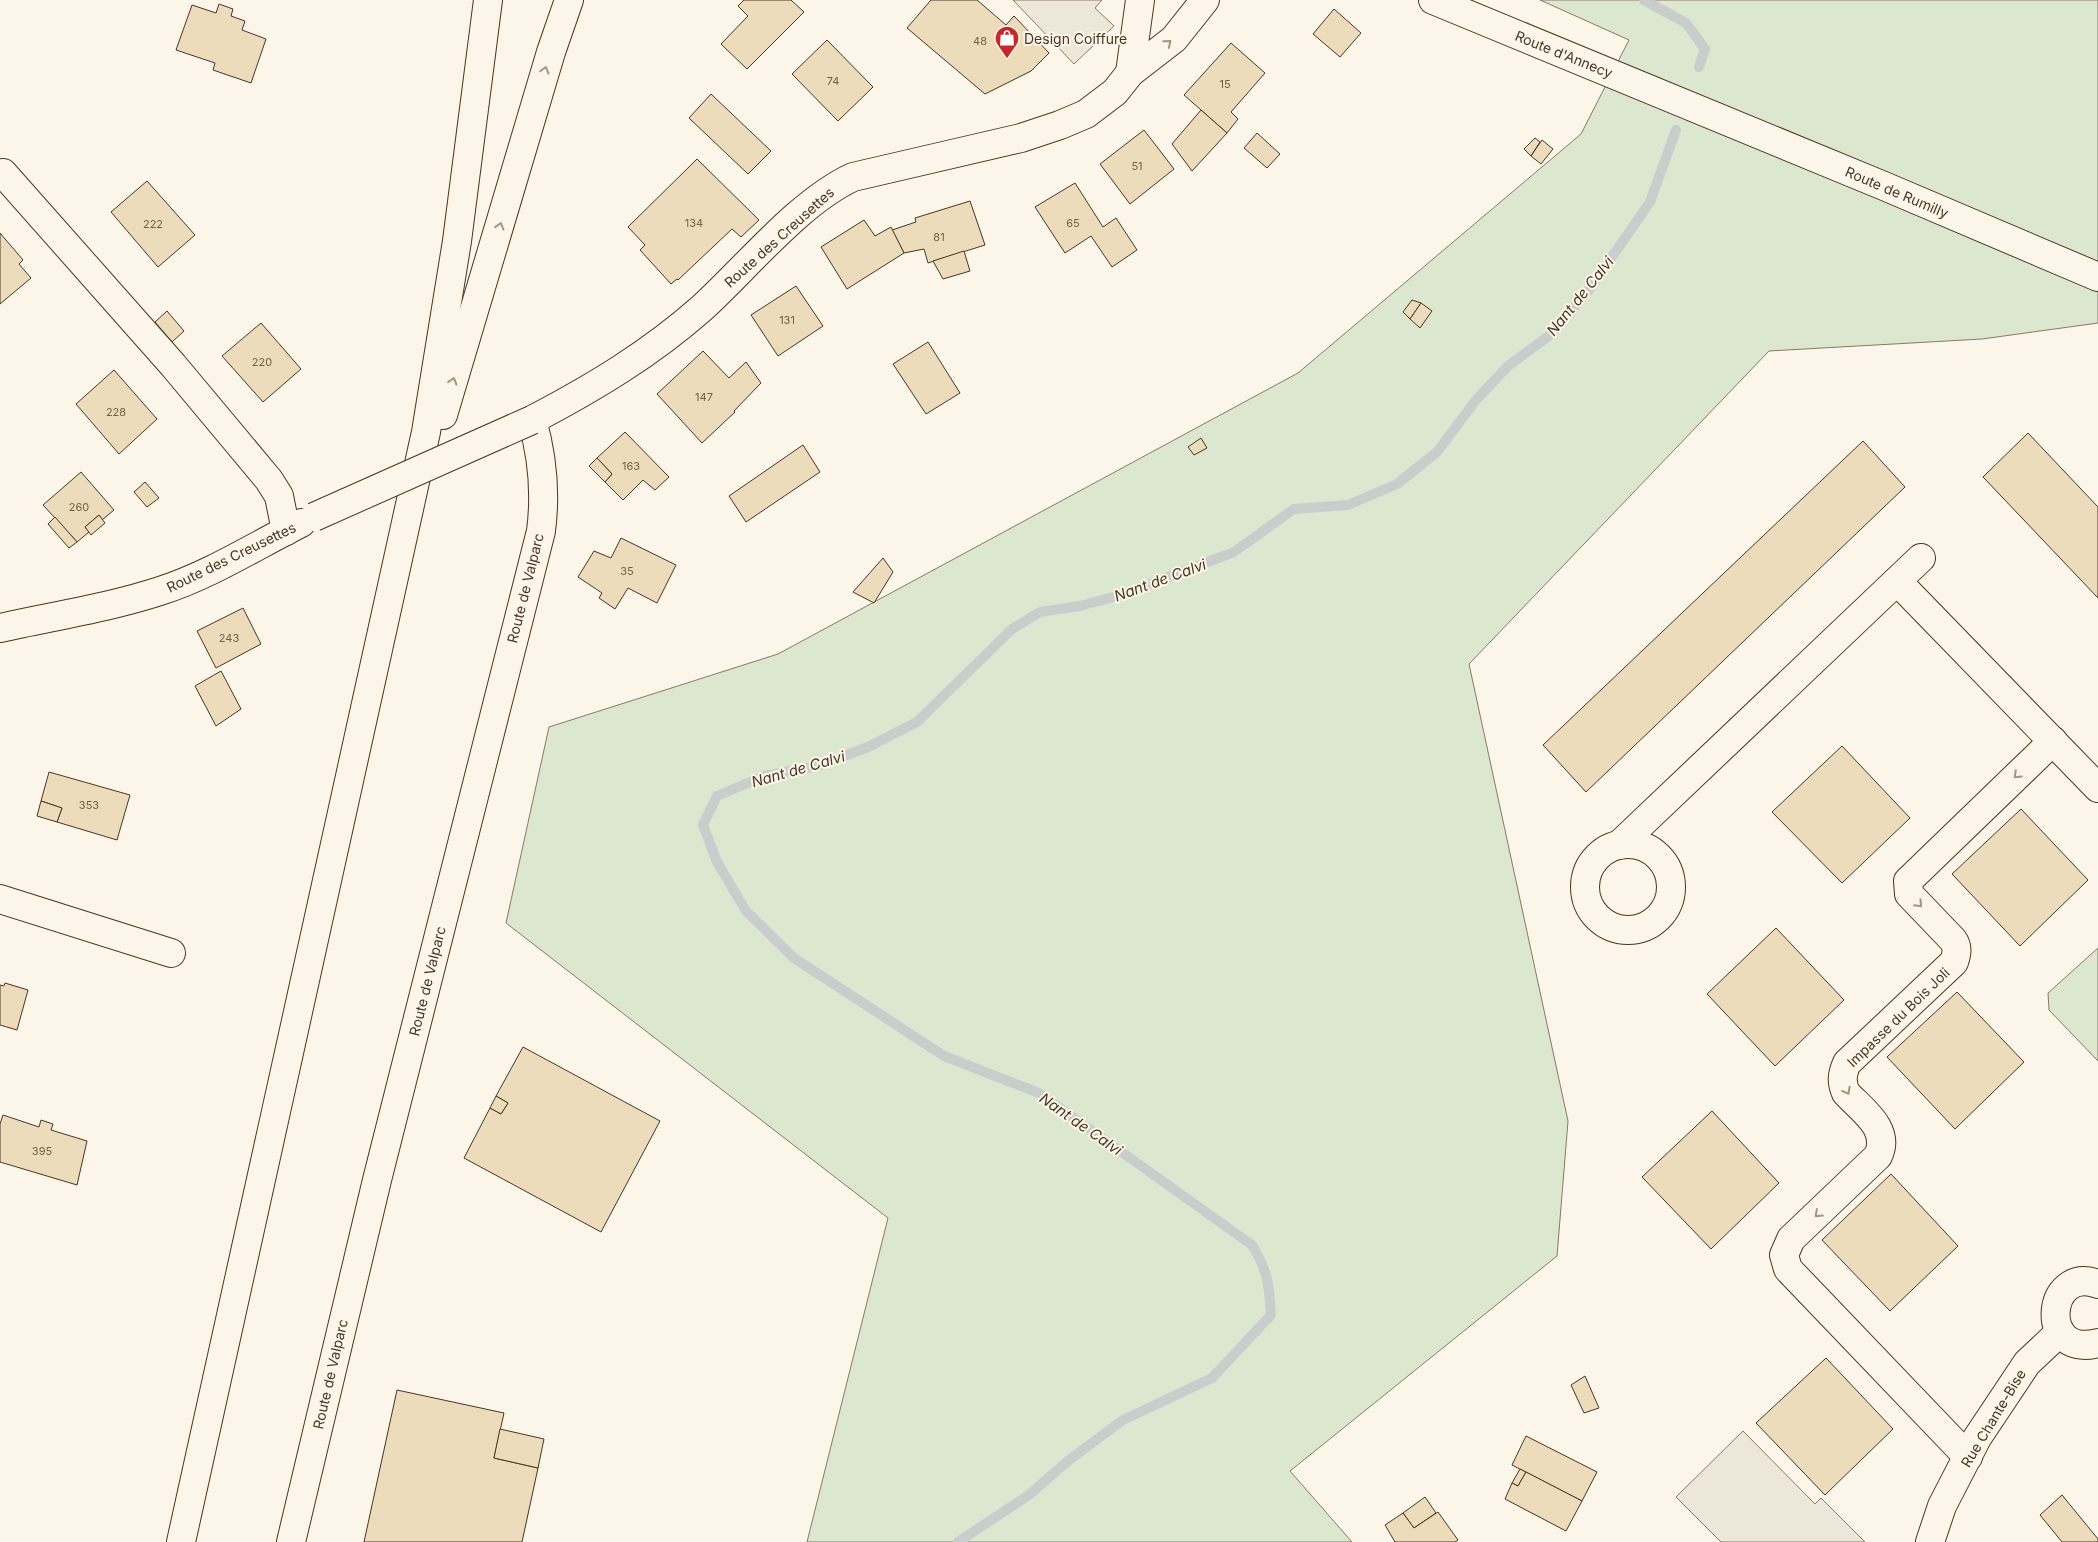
<svg xmlns="http://www.w3.org/2000/svg" width="2098" height="1542" font-family="Inter,sans-serif">
<style>
.green{fill:#dce7d0;stroke:#887966}
.parking{fill:#ede7d9;stroke:#887966}
.lines{fill:none;stroke-linecap:round;stroke-linejoin:round}
.stream{stroke:#c9cecd;stroke-width:10}
.building{fill:#ecdcbc;stroke:#4a3520}
.minor-casing{stroke:#4a3520;stroke-width:30}
.major-casing{stroke:#4a3520;stroke-width:30}
.highway-casing{stroke:#4a3520;stroke-width:30}
.minor{stroke:#fbf6e9;stroke-width:28}
.major{stroke:#fbf6e9;stroke-width:28}
.highway{stroke:#fbf6e9;stroke-width:28}
.minor-bridge-casing{stroke:#4a3520;stroke-width:30;stroke-linecap:butt}
.minor-bridge{stroke:#fbf6e9;stroke-width:28}
.oneway{stroke:#a29684}
.labels{text-anchor:middle;dominant-baseline:central;stroke-width:4;stroke-linejoin:round;paint-order:stroke}
.number-label{font-size:11px;fill:#725f47}
.poi-label{font-size:14px;fill:#4a3520;stroke:#fbf6e9;text-anchor:start}
.street-label{font-size:14px;fill:#4a3520;stroke:#fbf6e9}
.water-label{font-size:15px;font-style:italic;fill:#4a3520;stroke:#fbf6e9}
</style>
<rect width="100%" height="100%" fill="#fbf6e9"/>
<g class="green">
<polygon points="1540,0 2098,0 2098,323 1982,339 1769,351 1469,664 1568,1121 1557,1256 1290,1471 1352,1542 807,1542 888,1218 506,923 549,727 778,654 1298,373 1581,134 1629,40"/>
<polygon points="2098,948 2098,1061 2049,1010 2048,993"/>
</g>
<g class="parking">
<polygon points="1013,0 1102,0 1095,8 1114,26 1074,64"/>
<polygon points="1743,1431 1815,1504 1821,1498 1865,1542 1721,1542 1676,1497"/>
</g>
<g class="lines">
<g class="stream">
<polyline points="1644,0 1686,23 1705,49 1699,67"/>
<path d="M 958,1542 L 1029,1495 L 1069,1460 L 1123,1420 L 1212,1378 L 1271,1315 C 1269,1285 1268,1271 1252,1245 L 1039,1093 L 944,1056 L 794,958 L 746,911 L 717,862 L 703,825 L 717,796 L 764,776 L 818,766 L 868,747 L 917,722 L 1012,629 L 1040,612 L 1080,606 L 1121,595 L 1234,552 L 1294,509 L 1348,505 L 1397,484 L 1437,452 L 1476,400 L 1508,366 L 1550,335 L 1589,290 L 1650,202 L 1676,130"/>
</g>
</g>
<g class="building">
<polygon points="744,0 791,0 804,12 747,69 721,44 748,16 738,6"/>
<polygon points="931,0 977,0 1006,25 1014,16 1049,53 1031,71 985,94 907,28"/>
<polygon points="219,4 233,9 231,16 245,21 242,30 266,39 251,83 213,70 215,63 176,50 192,5 216,13"/>
<polygon points="1334,9 1361,33 1340,57 1313,34"/>
<polygon points="827,40 873,87 838,121 792,74"/>
<polygon points="1231,43 1265,73 1231,112 1238,119 1227,133 1184,95"/>
<polygon points="711,94 771,151 748,174 689,118"/>
<polygon points="1201,110 1227,133 1192,171 1172,144"/>
<polygon points="1144,130 1174,169 1130,204 1100,164"/>
<polygon points="1257,133 1280,154 1267,168 1244,148"/>
<polygon points="1535,138 1540,142 1531,156 1524,149"/>
<polygon points="1542,140 1553,149 1541,164 1531,156"/>
<polygon points="697,159 759,220 741,237 732,229 678,280 677,279 671,284 640,250 645,245 628,227"/>
<polygon points="147,181 195,235 158,267 111,212"/>
<polygon points="1075,183 1103,227 1116,218 1137,250 1112,267 1091,236 1065,253 1035,207"/>
<polygon points="970,201 985,245 928,263 924,249 904,253 892,230 916,222 915,218"/>
<polygon points="864,220 875,236 891,227 904,253 847,289 821,247"/>
<polygon points="0,233 23,260 19,264 31,278 0,304"/>
<polygon points="964,251 970,271 943,279 933,261"/>
<polygon points="796,286 823,326 778,356 751,315"/>
<polygon points="1412,300 1421,303 1410,319 1403,312"/>
<polygon points="1421,303 1432,311 1420,328 1410,319"/>
<polygon points="167,311 184,331 172,342 155,322"/>
<polygon points="261,323 301,369 263,402 222,356"/>
<polygon points="928,342 960,393 926,414 893,364"/>
<polygon points="703,351 729,378 746,362 761,383 734,411 735,412 702,443 657,394"/>
<polygon points="114,370 157,419 119,454 76,404"/>
<polygon points="625,432 669,477 655,490 643,480 623,500 605,482 612,474 597,458"/>
<polygon points="2028,433 2098,507 2098,598 1983,477"/>
<polygon points="1201,438 1207,448 1194,455 1188,447"/>
<polygon points="1863,441 1905,487 1586,792 1543,745"/>
<polygon points="803,445 820,472 746,522 729,496"/>
<polygon points="597,458 612,474 605,482 589,466"/>
<polygon points="81,472 114,510 102,520 99,515 85,527 89,532 77,542 43,505"/>
<polygon points="145,482 159,498 147,507 134,492"/>
<polygon points="99,515 105,523 91,535 85,527"/>
<polygon points="55,517 77,542 69,548 48,524"/>
<polygon points="621,538 676,565 657,603 628,588 615,609 599,598 602,593 578,577 594,551 611,558"/>
<polygon points="883,558 893,572 874,603 853,592"/>
<polygon points="243,608 261,644 216,668 197,631"/>
<polygon points="221,671 241,709 216,726 195,686"/>
<polygon points="1842,746 1910,818 1842,883 1772,812"/>
<polygon points="49,772 130,795 117,840 57,822 62,808 41,801"/>
<polygon points="41,801 62,808 57,822 37,816"/>
<polygon points="2021,809 2088,880 2020,946 1952,874"/>
<polygon points="1776,928 1844,1000 1775,1066 1707,994"/>
<polygon points="5,983 28,990 17,1030 0,1025 0,985 4,986"/>
<polygon points="1957,992 2024,1062 1955,1129 1887,1057"/>
<polygon points="523,1047 660,1121 601,1232 464,1158 490,1108 501,1114 508,1103 496,1096"/>
<polygon points="496,1096 508,1103 501,1114 490,1108"/>
<polygon points="1712,1111 1779,1183 1711,1249 1642,1177"/>
<polygon points="3,1115 39,1127 41,1120 53,1124 51,1130 87,1141 77,1185 0,1162 0,1124"/>
<polygon points="1891,1174 1958,1246 1890,1311 1822,1240"/>
<polygon points="1826,1358 1893,1429 1825,1495 1756,1423"/>
<polygon points="1585,1376 1599,1408 1584,1413 1571,1385"/>
<polygon points="397,1390 504,1413 494,1458 538,1468 522,1542 364,1542"/>
<polygon points="500,1429 544,1439 538,1468 494,1458"/>
<polygon points="1526,1436 1597,1472 1582,1501 1512,1465"/>
<polygon points="1520,1469 1526,1472 1518,1486 1512,1483"/>
<polygon points="1526,1472 1582,1501 1566,1531 1505,1499 1512,1483 1518,1486"/>
<polygon points="2062,1495 2098,1539 2098,1542 2062,1542 2040,1515"/>
<polygon points="1425,1497 1436,1513 1414,1528 1403,1513"/>
<polygon points="1438,1512 1458,1540 1455,1542 1395,1542 1385,1525 1403,1513 1414,1528"/>
</g>
<g class="lines">
<defs>
<g id="minor">
<polyline points="1130,73 1140,0"/>
<polyline points="3,173 173,365 269,480 279,496 286,531"/>
<polyline points="1897,581 2098,788"/>
<path d="M 0,628 C 53,616 108,608 160,591 C 210,575 255,546 301,523"/>
<circle cx="1628" cy="887" r="43"/>
<polyline points="1619,845 1921,558"/>
<polyline points="0,899 171,953"/>
<path d="M 2098,1284 C 2046,1264 2037,1359 2098,1343"/>
<path d="M 1968,1457 L 1788,1269 L 1784,1255 L 1791,1239 L 1878,1156 C 1891,1129 1862,1110 1846,1093 C 1841,1082 1842,1074 1847,1063 L 1954,962 C 1957,953 1958,947 1953,940 L 1909,894 L 1908,881 L 2053,741"/>
<path d="M 291,1542 L 377,1180 L 541,531 C 546,492 543,458 532,420 C 593,388 650,354 702,308 C 747,267 799,202 853,177 L 1021,138 L 1060,125 L 1086,114 L 1115,92 L 1130,73 L 1174,39 L 1205,0"/>
<polyline points="1930,1542 1942,1506 1977,1438 2027,1363 2060,1332"/>
</g>
<polyline id="major" points="1433,0 1884,186 2098,277"/>
<g id="highway">
<polyline points="443,415 551,52 569,0"/>
<polyline points="181,1542 426,432 457,241 488,0"/>
</g>
</defs>
<use href="#minor" class="minor-casing"/>
<use href="#major" class="major-casing"/>
<use href="#highway" class="highway-casing"/>
<use href="#minor" class="minor"/>
<use href="#major" class="major"/>
<use href="#highway" class="highway"/>
<defs>
<polyline id="minor-bridge" points="314,517 532,420"/>
</defs>
<use href="#minor-bridge" class="minor-bridge-casing"/>
<use href="#minor-bridge" class="minor-bridge"/>
</g>
<defs><path id="oneway-chevron" d="M-2-3.5L2.5 0L-2 3.5" fill="none" stroke-width="1.6" stroke-linecap="round" stroke-linejoin="round" transform="scale(1.25)"/></defs>
<g class="oneway">
<use href="#oneway-chevron" transform="translate(1168 43) rotate(-39)"/>
<use href="#oneway-chevron" transform="translate(545 70) rotate(-74)"/>
<use href="#oneway-chevron" transform="translate(500 226) rotate(-73)"/>
<use href="#oneway-chevron" transform="translate(453 381) rotate(-73)"/>
<use href="#oneway-chevron" transform="translate(2017 775) rotate(136)"/>
<use href="#oneway-chevron" transform="translate(1919 904) rotate(46)"/>
<use href="#oneway-chevron" transform="translate(1847 1091) rotate(61)"/>
<use href="#oneway-chevron" transform="translate(1818 1214) rotate(137)"/>
</g>
<defs>
<symbol id="shop-pin" viewBox="-11 -11 22 30"><path d="M0 17L-7.5 6A9.5 9.5 0 1 1 7.5 6Z" fill="#c62828" stroke="#fbf6e9"/><path d="M-5-2.5h2.3a2.7 3.5 0 0 1 5.4 0H5L5.5 6h-11ZM-1.5-2.5h3a1.5 2.3 0 0 0-3 0Z" fill="#fff"/></symbol>
</defs>
<g fill-rule="evenodd">
<use href="#shop-pin" x="993" y="24" width="28" height="38"/>
</g>
<g class="labels">
<g class="number-label">
<text x="980" y="41">48</text>
<text x="833" y="81">74</text>
<text x="1225" y="84">15</text>
<text x="1137" y="166">51</text>
<text x="694" y="223">134</text>
<text x="1073" y="223">65</text>
<text x="153" y="224">222</text>
<text x="939" y="237">81</text>
<text x="787" y="320">131</text>
<text x="262" y="362">220</text>
<text x="704" y="397">147</text>
<text x="116" y="412">228</text>
<text x="631" y="466">163</text>
<text x="79" y="507">260</text>
<text x="627" y="571">35</text>
<text x="229" y="638">243</text>
<text x="89" y="805">353</text>
<text x="42" y="1151">395</text>
</g>
<g class="poi-label">
<text x="1024" y="38">Design Coiffure</text>
</g>
<g class="street-label">
<text transform="translate(1564 54) rotate(22)">Route d'Annecy</text>
<text transform="translate(1897 192) rotate(23)">Route de Rumilly</text>
<text transform="translate(779 237) rotate(-42)">Route des Creusettes</text>
<text transform="translate(231 557) rotate(-26)">Route des Creusettes</text>
<text transform="translate(525 588) rotate(-76)">Route de Valparc</text>
<text transform="translate(427 981) rotate(-76)">Route de Valparc</text>
<text transform="translate(1898 1017) rotate(-44)">Impasse du Bois Joli</text>
<text transform="translate(330 1374) rotate(-77)">Route de Valparc</text>
<text transform="translate(1993 1418) rotate(-59)">Rue Chante-Bise</text>
</g>
<g class="water-label">
<text transform="translate(1580 296) rotate(-51)">Nant de Calvi</text>
<text transform="translate(1160 580) rotate(-20)">Nant de Calvi</text>
<text transform="translate(798 769) rotate(-16)">Nant de Calvi</text>
<text transform="translate(1081 1124) rotate(35)">Nant de Calvi</text>
</g>
</g>
</svg>
